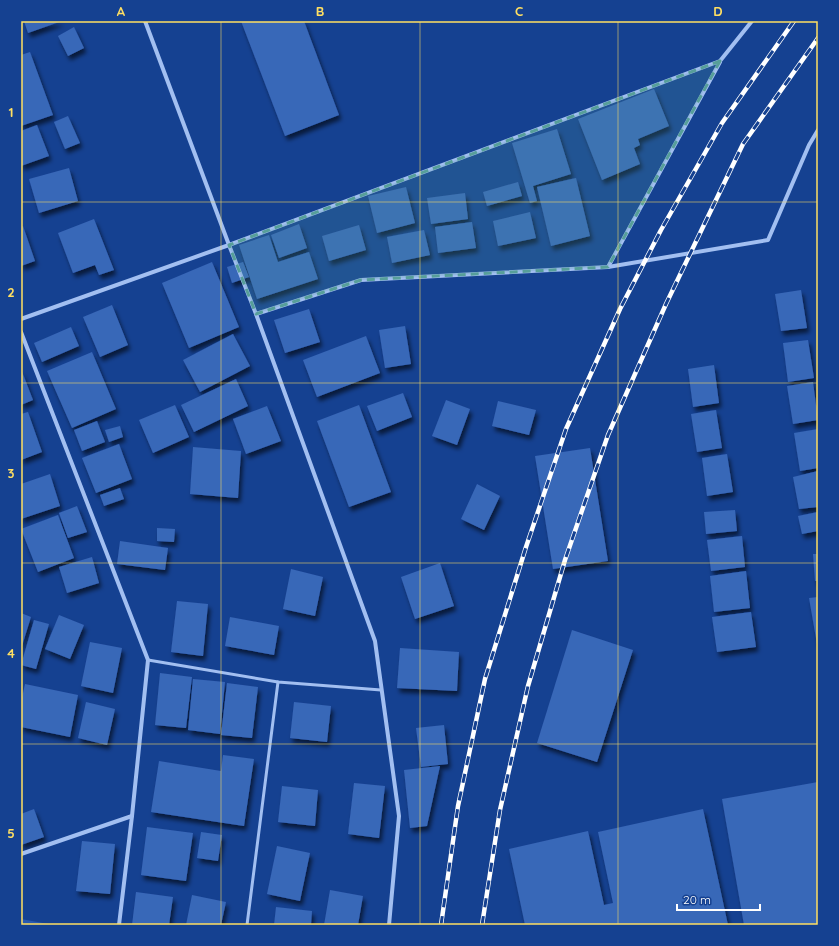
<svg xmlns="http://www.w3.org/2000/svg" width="839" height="946" font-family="Quicksand,sans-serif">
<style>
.green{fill:#2759b0}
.building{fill:#3967b8;filter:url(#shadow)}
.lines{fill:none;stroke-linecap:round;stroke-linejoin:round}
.lane{stroke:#a2bff1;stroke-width:3}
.street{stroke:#a2bff1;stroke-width:4}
.rail-casing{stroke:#fff;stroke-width:4.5}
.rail{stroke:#154191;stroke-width:3;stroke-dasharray:9;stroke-linecap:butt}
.marked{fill:#579f9a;fill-opacity:0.2;stroke:#579f9a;stroke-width:3;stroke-dasharray:8 5;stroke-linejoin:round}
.grid{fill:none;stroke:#ffdf62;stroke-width:1;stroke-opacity:0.55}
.neatline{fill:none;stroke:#ffdf62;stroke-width:1.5}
.grid-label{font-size:13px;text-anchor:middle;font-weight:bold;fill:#ffdf62}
</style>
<defs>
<filter id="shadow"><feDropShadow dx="2.5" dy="4.5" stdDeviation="2" flood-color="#0009"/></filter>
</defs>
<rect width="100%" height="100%" fill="#154191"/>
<polygon class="green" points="21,919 54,925 21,925"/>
<g class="building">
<polygon points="24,21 62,21 28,33"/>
<polygon points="241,21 304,21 339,115 285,136"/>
<polygon points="74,27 84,48 68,56 58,36"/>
<polygon points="30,52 53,115 21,126 21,55"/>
<polygon points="654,89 669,126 638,139 640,145 634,148 640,164 602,180 578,119"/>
<polygon points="68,116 80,143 65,149 54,122"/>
<polygon points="37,125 49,156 21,166 21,131"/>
<polygon points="557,129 571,174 533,186 537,201 530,203 512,143"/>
<polygon points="69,168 78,201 39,213 29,179"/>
<polygon points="576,178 590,236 551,246 537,187"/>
<polygon points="518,182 522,196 487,206 483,192"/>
<polygon points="406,187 415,223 377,233 368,196"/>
<polygon points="465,193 468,219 431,224 427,198"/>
<polygon points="530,212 536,238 498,246 493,221"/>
<polygon points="94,219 114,270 99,275 95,265 73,273 58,233"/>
<polygon points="472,222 476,248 438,253 435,227"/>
<polygon points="299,224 307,248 279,258 271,235"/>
<polygon points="359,225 366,250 329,261 322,236"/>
<polygon points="23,226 35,261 21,266 21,227"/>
<polygon points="424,230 430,255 392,263 387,237"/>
<polygon points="269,235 278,262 309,252 318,279 257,299 239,245"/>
<polygon points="212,262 239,327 189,348 162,283"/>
<polygon points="243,262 249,277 232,283 227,267"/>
<polygon points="801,290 807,328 781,331 775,294"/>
<polygon points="112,305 128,345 100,357 83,317"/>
<polygon points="309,309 320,342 285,353 274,320"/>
<polygon points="405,326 411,364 385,368 379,330"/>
<polygon points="71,327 79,346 42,362 34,343"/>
<polygon points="233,334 250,366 200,392 183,360"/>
<polygon points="366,336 380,373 317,397 303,360"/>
<polygon points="808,340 814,378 788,382 783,343"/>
<polygon points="92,352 116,409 72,428 47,371"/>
<polygon points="714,365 719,403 693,407 688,369"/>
<polygon points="21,369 33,400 21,405"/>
<polygon points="236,379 248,406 194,432 181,405"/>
<polygon points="813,382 818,420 793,424 787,386"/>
<polygon points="403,393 412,417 377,431 367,406"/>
<polygon points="446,400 470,409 457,445 432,436"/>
<polygon points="498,401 536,410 529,435 492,426"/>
<polygon points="175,405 189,437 153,453 139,420"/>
<polygon points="359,405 391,492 349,507 317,421"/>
<polygon points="267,406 281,441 246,454 233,419"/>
<polygon points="716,410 722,448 697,452 691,414"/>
<polygon points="28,412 42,452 21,460 21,414"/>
<polygon points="97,421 105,442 82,451 74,430"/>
<polygon points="120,426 123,437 109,442 105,430"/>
<polygon points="818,429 818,468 800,471 794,433"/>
<polygon points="119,444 132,479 96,493 82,458"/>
<polygon points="193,447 241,451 238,498 190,494"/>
<polygon points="590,448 608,561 553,569 535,456"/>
<polygon points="727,454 733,492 707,496 702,458"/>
<polygon points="818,471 818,507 799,509 793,477"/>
<polygon points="50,474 60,506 21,519 21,484"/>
<polygon points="477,484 500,496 484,530 461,519"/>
<polygon points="120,488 124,499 104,506 100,495"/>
<polygon points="77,506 87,532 68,538 59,513"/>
<polygon points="735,510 737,531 706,534 704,512"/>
<polygon points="818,512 818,531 802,534 798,516"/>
<polygon points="58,515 74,558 38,572 21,529"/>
<polygon points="157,528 175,529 174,542 157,541"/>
<polygon points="742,536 745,567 711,571 707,540"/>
<polygon points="120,541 168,548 165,570 117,564"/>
<polygon points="813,554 818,554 818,581 815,581"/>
<polygon points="92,557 99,583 67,593 59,567"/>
<polygon points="440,563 454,606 415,619 401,577"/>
<polygon points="291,569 323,577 315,616 283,609"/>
<polygon points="746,571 750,608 714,612 710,576"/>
<polygon points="818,597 818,644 817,644 809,598"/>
<polygon points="177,601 208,604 203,656 171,652"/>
<polygon points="751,612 756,647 717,652 712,617"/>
<polygon points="21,613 31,617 21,649"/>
<polygon points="59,615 84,625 70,659 45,649"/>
<polygon points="230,617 279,626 274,655 225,646"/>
<polygon points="34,620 49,624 36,669 21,665"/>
<polygon points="572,630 633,650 597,762 537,743"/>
<polygon points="90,642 122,648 113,693 81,686"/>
<polygon points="400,648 459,652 457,691 397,688"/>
<polygon points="160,673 192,677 186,728 155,725"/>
<polygon points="193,679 225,682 220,734 188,730"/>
<polygon points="227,683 258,687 252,738 221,735"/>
<polygon points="25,684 78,695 70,737 21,727 21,702"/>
<polygon points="86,702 115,709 107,745 78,738"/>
<polygon points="294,702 331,706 327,742 290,738"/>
<polygon points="444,725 448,764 421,767 416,728"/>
<polygon points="223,755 254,759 244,826 151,812 159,761 221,771"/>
<polygon points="440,766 427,826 410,828 404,770"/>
<polygon points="818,782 818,925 744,925 722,799"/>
<polygon points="354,783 385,786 379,838 348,834"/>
<polygon points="282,786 318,790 315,826 278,822"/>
<polygon points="34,809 44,837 21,845 21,814"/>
<polygon points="703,809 728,925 525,925 509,849 588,831 604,905 613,903 598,832"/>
<polygon points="147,827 193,833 186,881 141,875"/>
<polygon points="201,832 222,835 218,861 197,858"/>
<polygon points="82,841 115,844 110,894 76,891"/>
<polygon points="277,846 310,853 300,901 267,894"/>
<polygon points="330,890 363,896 358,925 324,925"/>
<polygon points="136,892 173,897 169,925 132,925"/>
<polygon points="192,895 226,902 221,925 186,925"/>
<polygon points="276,907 312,911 311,925 274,925"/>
</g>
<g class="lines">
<g class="lane">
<polyline points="148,660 278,682 381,690"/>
<polyline points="247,925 278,682"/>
</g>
<g class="street">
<polyline points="145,21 229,245 256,314 375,641 399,816 389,925"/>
<polyline points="608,267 720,62"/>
<polyline points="256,314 361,280 608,267 768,240 809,145 818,130"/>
<polyline points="21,319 229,245 720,61 752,21"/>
<polyline points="21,332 148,660 132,816 119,925"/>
<polyline points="21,854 132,816"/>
</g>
<defs>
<g id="rail">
<polyline points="441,925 458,806 485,679 526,547 566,429 620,309 661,230 722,123 794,21"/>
<polyline points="482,925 500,810 528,686 565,560 608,435 666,304 702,229 743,144 818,38"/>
</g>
</defs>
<use href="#rail" class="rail-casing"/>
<use href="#rail" class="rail"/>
</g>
<path class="marked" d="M 720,61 L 608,267 L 361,280 L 256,314 L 229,245 Z"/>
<path class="grid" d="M 221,21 L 221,925M 420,21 L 420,925M 618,21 L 618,925M 21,202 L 818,202M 21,383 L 818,383M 21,563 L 818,563M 21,744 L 818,744"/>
<rect width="839" height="946" fill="none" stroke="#154191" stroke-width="44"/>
<path d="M677 904v6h83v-6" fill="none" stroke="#ffffff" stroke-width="2"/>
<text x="683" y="904" font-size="12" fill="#ffffff" stroke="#154191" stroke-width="3" paint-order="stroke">20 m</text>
<rect x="22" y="22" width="795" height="902" class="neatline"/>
<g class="grid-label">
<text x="121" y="16">A</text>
<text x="320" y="16">B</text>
<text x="519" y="16">C</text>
<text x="718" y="16">D</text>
<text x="11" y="117">1</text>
<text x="11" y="297">2</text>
<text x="11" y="478">3</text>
<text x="11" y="658">4</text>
<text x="11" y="838">5</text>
</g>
</svg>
